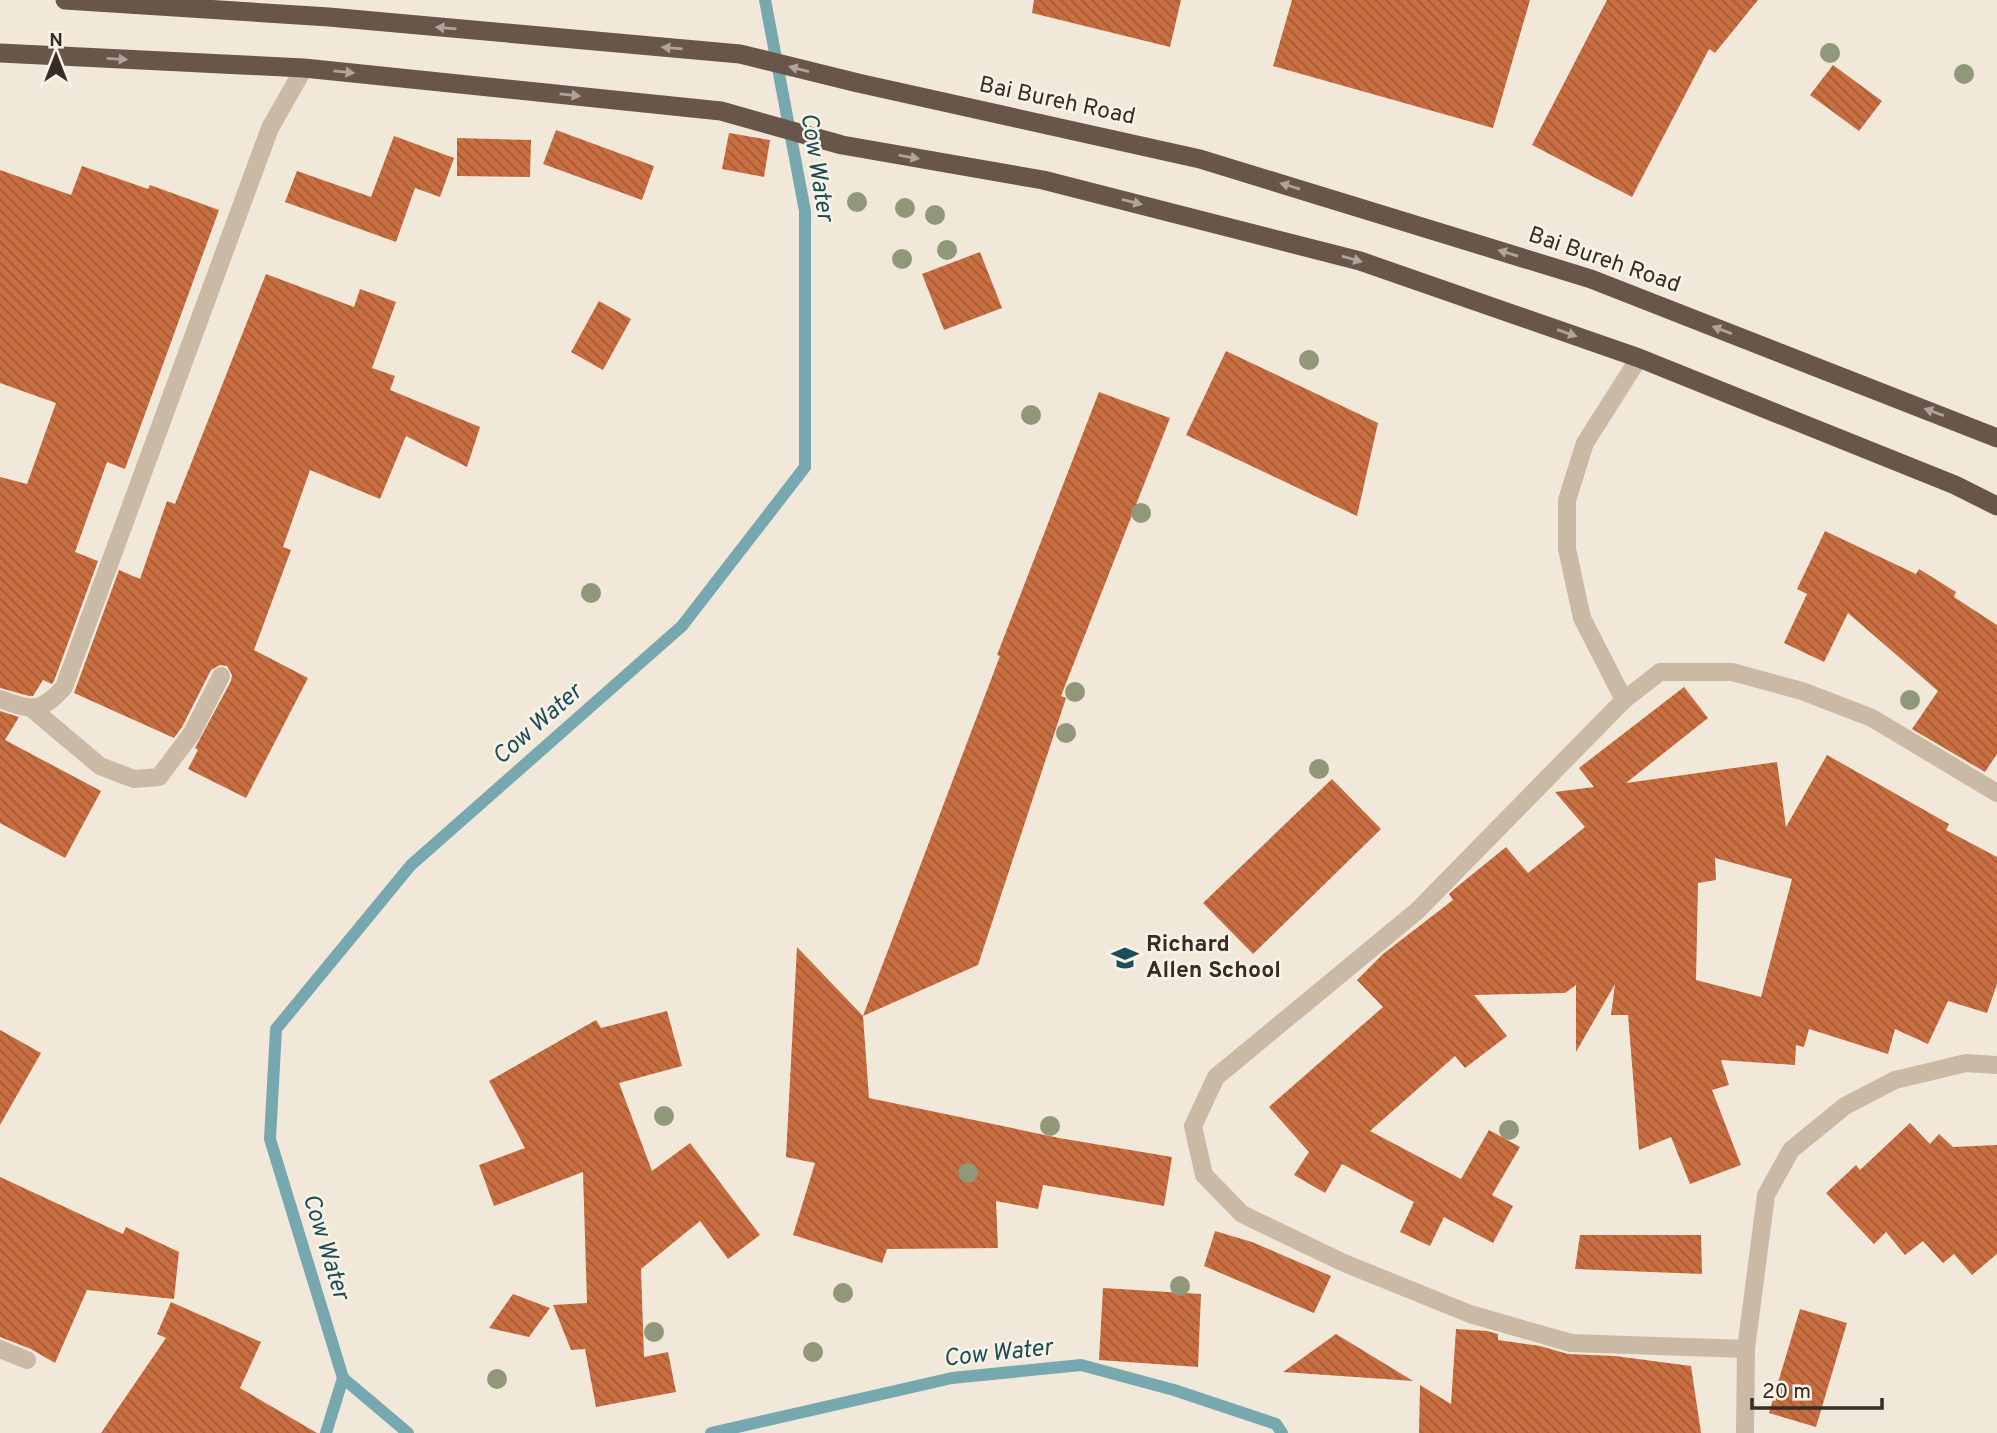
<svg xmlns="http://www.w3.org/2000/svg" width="1997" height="1433" font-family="Overpass,sans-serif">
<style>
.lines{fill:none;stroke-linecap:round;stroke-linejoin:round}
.stream{stroke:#78a8af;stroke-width:12}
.building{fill:url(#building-back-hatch);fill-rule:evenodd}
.minor{stroke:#cab9a5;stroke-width:18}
.trunk{stroke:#68564a;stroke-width:19}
.tree{fill:#919779}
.oneway{fill:#b0a498}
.labels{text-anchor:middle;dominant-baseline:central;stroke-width:5;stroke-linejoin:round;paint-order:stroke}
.street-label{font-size:23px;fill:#362d27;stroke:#f9f2e6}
.poi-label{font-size:23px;font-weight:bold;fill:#362d27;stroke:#f9f2e6;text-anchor:start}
.water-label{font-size:24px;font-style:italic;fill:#1c4e58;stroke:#f9f2e6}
</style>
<defs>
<pattern id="building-back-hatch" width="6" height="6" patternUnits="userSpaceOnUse" patternTransform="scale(1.75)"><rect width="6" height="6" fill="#c86e41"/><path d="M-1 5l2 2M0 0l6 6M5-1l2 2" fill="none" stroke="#a35b36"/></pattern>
</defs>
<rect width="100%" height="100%" fill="#f2e8d9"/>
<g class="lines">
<g class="stream">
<polyline points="326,1433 343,1378"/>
<polyline points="408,1433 343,1378 270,1139 276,1029 411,865 682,626 805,467 805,211 765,0"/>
<polyline points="711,1433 952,1378 1081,1365 1174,1390 1276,1424 1282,1433"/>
</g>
</g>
<g class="building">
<polygon points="1034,0 1181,0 1170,47 1032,13"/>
<polygon points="1292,0 1530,0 1493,128 1273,66"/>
<polygon points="1607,0 1758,0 1715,53 1709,49 1632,197 1532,145"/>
<polygon points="1833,65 1882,101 1859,131 1810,95"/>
<polygon points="556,130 654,166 642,200 543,164"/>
<polygon points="729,133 770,140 764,177 722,169"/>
<polygon points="394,136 454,158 440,197 415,188 396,242 285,202 297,171 371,197"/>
<polygon points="457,138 531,140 530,177 457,176"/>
<polygon points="82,166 148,189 150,185 219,210 125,469 107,462 75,552 98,561 54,681 52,684 43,680 33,696 29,696 0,688 0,477 27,484 56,403 0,383 0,170 71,195"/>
<polygon points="980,252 1002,308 944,330 922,274"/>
<polygon points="266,274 354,307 360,289 396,302 372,368 395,376 390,390 480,427 467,467 406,436 380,499 310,470 283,547 291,550 254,650 308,678 246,798 188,769 198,750 195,748 231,681 232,675 227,666 220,665 211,670 182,727 174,738 74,693 119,570 140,579 167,501 175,504"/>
<polygon points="599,301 631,319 603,370 571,352"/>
<polygon points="1226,351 1378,423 1357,516 1186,435"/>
<polygon points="1099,392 1170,418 1061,696 1066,698 978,965 863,1016 1000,656 997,655"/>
<polygon points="1825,531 1916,574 1919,569 1956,592 1954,597 1997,625 1997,754 1985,772 1912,729 1938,691 1848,613 1824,662 1784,643 1807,594 1797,589"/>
<path d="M 1684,687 L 1708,718 L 1626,783 L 1777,762 L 1786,827 L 1827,755 L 1949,824 L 1946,830 L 1997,857 L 1997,984 L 1987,1013 L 1948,1001 L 1928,1044 L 1895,1029 L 1888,1054 L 1809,1029 L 1804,1047 L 1796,1045 L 1795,1065 L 1721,1060 L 1729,1085 L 1712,1090 L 1741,1165 L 1690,1184 L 1671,1137 L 1639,1150 L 1628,1015 L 1611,1015 L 1615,984 L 1576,1052 L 1576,985 L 1565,993 L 1474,995 L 1507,1036 L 1465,1068 L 1455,1056 L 1370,1131 L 1461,1179 L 1489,1130 L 1520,1147 L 1492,1195 L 1513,1206 L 1493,1243 L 1444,1217 L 1430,1246 L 1400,1232 L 1414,1202 L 1342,1164 L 1325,1193 L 1294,1175 L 1309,1152 L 1269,1107 L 1383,1007 L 1357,980 L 1383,954 L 1453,900 L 1449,894 L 1458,886 L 1506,847 L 1528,873 L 1585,827 L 1555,792 L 1594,787 L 1579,768 ZM 1715,858 L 1792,879 L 1761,997 L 1696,980 L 1698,883 L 1716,880 Z"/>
<polygon points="0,711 19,717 5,740 101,791 65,858 0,823"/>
<polygon points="1332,779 1381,829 1253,954 1203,903"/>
<polygon points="797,947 863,1016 869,1098 1059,1138 1172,1157 1164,1206 1043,1185 1038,1209 996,1201 998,1248 887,1249 882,1263 793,1235 815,1163 786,1157"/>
<polygon points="667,1011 682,1066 619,1083 652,1171 690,1143 760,1235 728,1259 700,1221 641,1269 644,1357 668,1352 676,1392 596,1407 585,1349 571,1350 553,1305 587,1303 583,1172 494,1206 479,1165 525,1148 489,1081 596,1020 601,1028"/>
<polygon points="0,1030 41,1053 0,1125"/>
<polygon points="1910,1123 1930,1144 1939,1134 1953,1147 1997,1145 1997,1254 1972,1275 1954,1254 1943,1263 1923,1241 1905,1255 1886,1232 1874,1244 1826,1193 1856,1165 1860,1170"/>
<polygon points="0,1177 123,1234 126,1227 179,1252 174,1299 87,1290 55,1363 31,1349 0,1337"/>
<polygon points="1215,1231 1252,1242 1331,1276 1314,1313 1204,1266"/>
<polygon points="1580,1235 1701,1235 1702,1274 1575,1269"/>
<polygon points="1103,1288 1201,1294 1198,1367 1099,1360"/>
<polygon points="513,1294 550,1308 529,1337 489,1328"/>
<polygon points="171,1302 261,1342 240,1388 317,1433 101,1433 166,1338 157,1334"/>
<polygon points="1800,1309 1847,1323 1816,1427 1769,1413"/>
<polygon points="1456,1329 1487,1331 1498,1334 1498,1340 1540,1346 1568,1354 1615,1356 1691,1366 1701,1433 1419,1433 1420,1385 1451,1404"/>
<polygon points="1336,1334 1413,1381 1283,1372"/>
</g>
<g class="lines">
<g class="minor">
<path d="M 0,699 C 32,711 41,713 64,687 L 270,128 L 304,68"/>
<polyline points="1624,700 1582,618 1567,549 1567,500 1585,443 1639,358"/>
<polyline points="31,708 100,766 134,779 159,777 192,733 221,676"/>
<polyline points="0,1349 27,1360"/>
<polyline points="1746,1349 1571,1343 1470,1314 1344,1263 1242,1214 1204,1175 1193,1126 1216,1077 1417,911 1624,700 1660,672 1732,672 1802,691 1872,718 1997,793"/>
<polyline points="1745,1433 1746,1349 1766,1195 1791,1150 1845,1106 1895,1080 1966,1063 1997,1065"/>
</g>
<g class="trunk">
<polyline points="65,0 329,17 740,54 858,83 1200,159 1591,279 1997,438"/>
<polyline points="0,53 304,68 721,111 842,145 1043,180 1360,261 1639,358 1955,485 1997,506"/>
</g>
</g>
<g class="tree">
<circle cx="1830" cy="53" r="10"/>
<circle cx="1964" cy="74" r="10"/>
<circle cx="857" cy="202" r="10"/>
<circle cx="905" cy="208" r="10"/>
<circle cx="935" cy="215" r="10"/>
<circle cx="947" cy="250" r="10"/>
<circle cx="902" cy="259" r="10"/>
<circle cx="1309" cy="360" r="10"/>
<circle cx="1031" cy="415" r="10"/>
<circle cx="1141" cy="513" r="10"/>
<circle cx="591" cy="593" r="10"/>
<circle cx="1075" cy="692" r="10"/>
<circle cx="1910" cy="700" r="10"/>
<circle cx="1066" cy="733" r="10"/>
<circle cx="1319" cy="769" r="10"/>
<circle cx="664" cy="1116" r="10"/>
<circle cx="1050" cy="1126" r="10"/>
<circle cx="1509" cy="1130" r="10"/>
<circle cx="968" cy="1173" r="10"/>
<circle cx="1180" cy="1286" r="10"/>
<circle cx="843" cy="1293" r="10"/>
<circle cx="654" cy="1332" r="10"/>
<circle cx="813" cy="1352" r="10"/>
<circle cx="497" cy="1379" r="10"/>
</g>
<defs><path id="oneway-solid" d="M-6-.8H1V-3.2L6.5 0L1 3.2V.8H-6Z" transform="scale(1.75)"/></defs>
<g class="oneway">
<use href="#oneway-solid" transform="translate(446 28) rotate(-175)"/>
<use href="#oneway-solid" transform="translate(672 48) rotate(-175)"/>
<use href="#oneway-solid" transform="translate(117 59) rotate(3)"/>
<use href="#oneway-solid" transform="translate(799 69) rotate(-166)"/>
<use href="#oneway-solid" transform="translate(344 72) rotate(6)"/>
<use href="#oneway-solid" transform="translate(570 95) rotate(6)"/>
<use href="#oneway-solid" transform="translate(909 157) rotate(10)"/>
<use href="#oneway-solid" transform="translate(1290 186) rotate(-163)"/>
<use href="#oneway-solid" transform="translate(1132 202) rotate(14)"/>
<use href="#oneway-solid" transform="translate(1508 253) rotate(-163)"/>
<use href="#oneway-solid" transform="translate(1352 259) rotate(16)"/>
<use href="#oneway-solid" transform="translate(1722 330) rotate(-159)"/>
<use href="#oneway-solid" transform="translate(1567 333) rotate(19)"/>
<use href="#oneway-solid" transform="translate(1934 412) rotate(-159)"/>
</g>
<defs>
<symbol id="school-bare" viewBox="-9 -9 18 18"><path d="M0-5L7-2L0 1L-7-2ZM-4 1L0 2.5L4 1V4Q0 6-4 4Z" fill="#1c4e58" stroke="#f9f2e6" stroke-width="2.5" paint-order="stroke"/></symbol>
</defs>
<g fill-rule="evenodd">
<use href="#school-bare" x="1106" y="939" width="38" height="38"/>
</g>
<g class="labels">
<g class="street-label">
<text transform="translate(1057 102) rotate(12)">Bai Bureh Road</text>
<text transform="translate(1604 261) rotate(19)">Bai Bureh Road</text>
</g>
<g class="poi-label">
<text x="1146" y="945">Richard<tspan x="1146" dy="26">Allen School</tspan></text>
</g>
<g class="water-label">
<text transform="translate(816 167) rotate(81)">Cow Water</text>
<text transform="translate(538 725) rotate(-41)">Cow Water</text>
<text transform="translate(325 1247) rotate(73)">Cow Water</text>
<text transform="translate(998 1354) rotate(-6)">Cow Water</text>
</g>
</g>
<g transform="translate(56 56)" stroke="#f9f2e6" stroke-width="5" paint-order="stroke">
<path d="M0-5L12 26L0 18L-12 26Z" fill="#362d27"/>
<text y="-10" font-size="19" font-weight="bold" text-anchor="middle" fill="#362d27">N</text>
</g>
<path d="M1752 1398v10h130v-10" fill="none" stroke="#362d27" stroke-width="3.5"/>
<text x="1762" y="1398" font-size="21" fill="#362d27" stroke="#f9f2e6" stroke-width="5" paint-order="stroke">20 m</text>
</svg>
